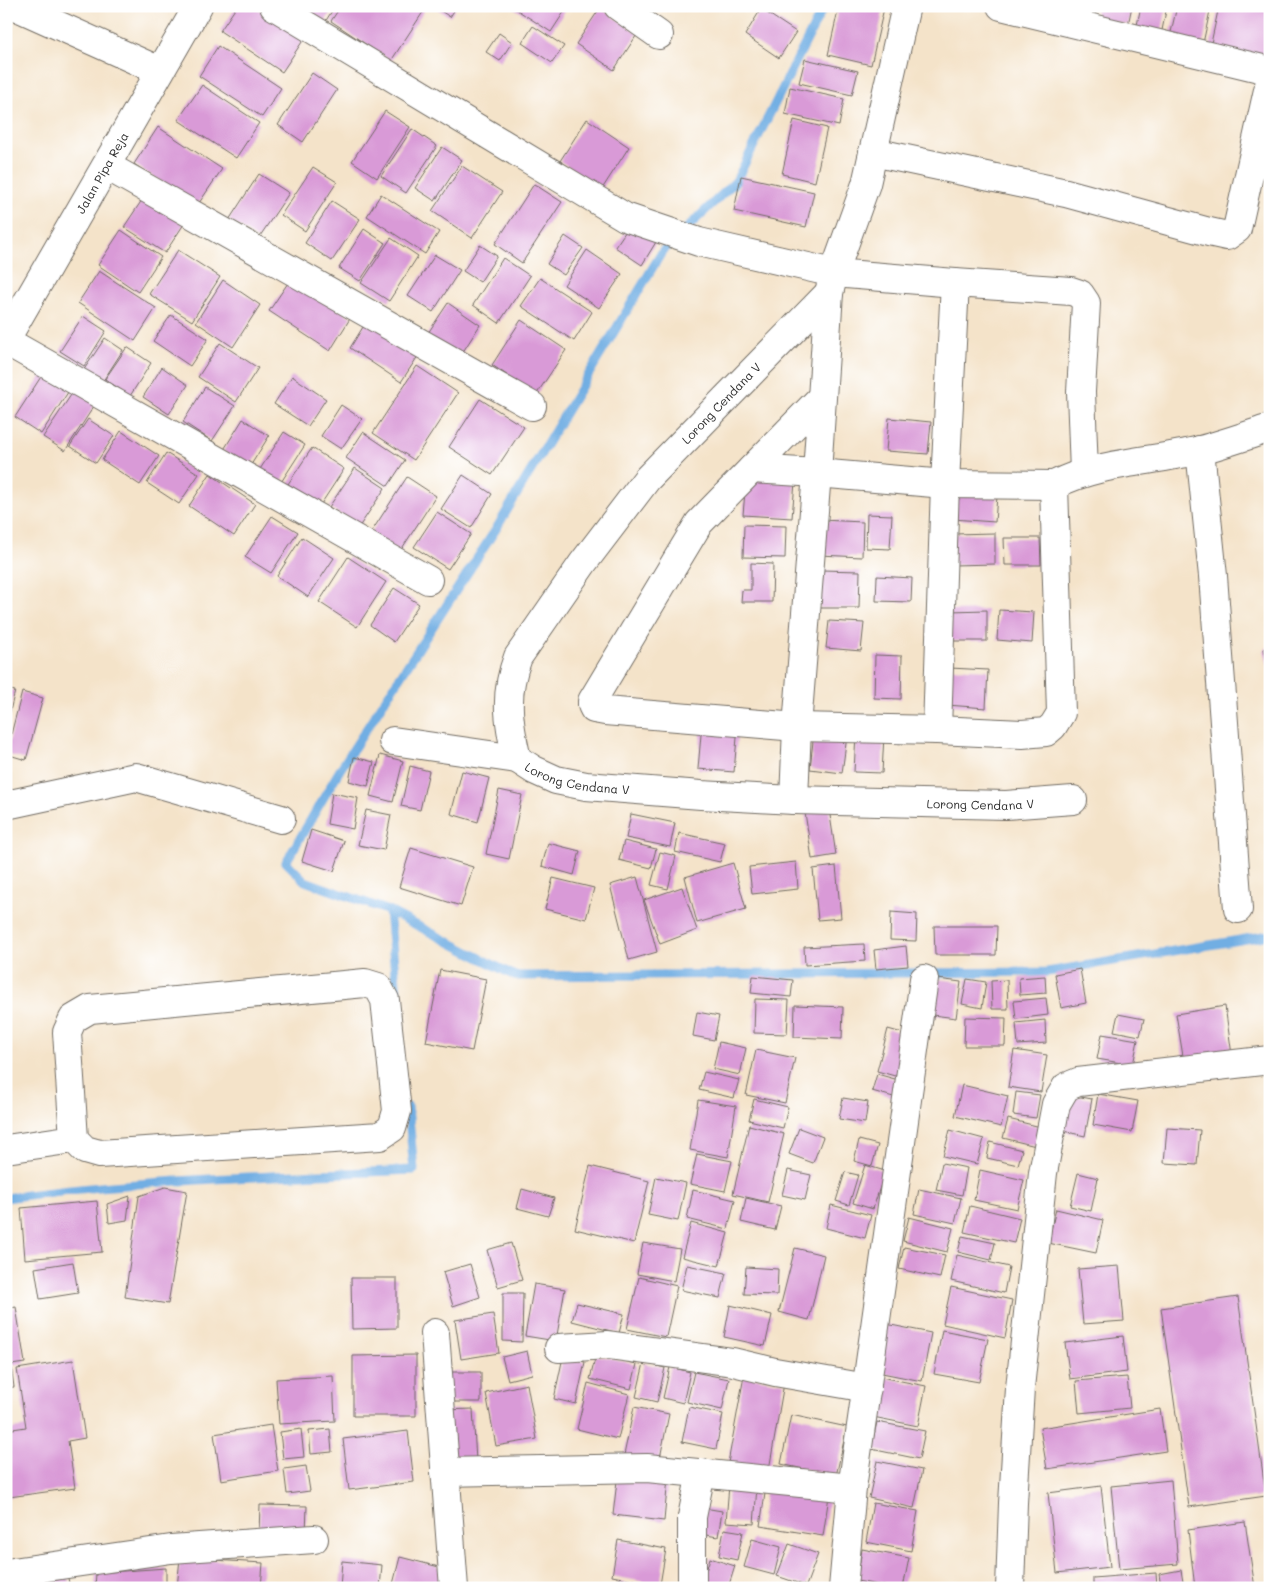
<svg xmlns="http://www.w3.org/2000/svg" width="1276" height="1594" font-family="Mali,sans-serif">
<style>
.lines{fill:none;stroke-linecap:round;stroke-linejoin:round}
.stream{stroke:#71aee3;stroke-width:9}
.building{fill:#d99ad7}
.minor-casing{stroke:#716b62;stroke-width:30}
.minor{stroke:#fff;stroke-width:28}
.labels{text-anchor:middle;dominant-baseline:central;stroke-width:5;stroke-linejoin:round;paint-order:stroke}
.street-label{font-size:12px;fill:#2b2b2b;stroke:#fff}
</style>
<rect width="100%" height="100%" fill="#fff"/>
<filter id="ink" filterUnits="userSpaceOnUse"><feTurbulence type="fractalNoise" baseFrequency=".02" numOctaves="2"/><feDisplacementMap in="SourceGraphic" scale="10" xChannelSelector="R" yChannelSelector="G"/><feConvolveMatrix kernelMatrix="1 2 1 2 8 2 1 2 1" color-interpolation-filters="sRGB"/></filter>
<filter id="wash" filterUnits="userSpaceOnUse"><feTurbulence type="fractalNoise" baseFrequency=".0096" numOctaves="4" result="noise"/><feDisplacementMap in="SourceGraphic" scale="20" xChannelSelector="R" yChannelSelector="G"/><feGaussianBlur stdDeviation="1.12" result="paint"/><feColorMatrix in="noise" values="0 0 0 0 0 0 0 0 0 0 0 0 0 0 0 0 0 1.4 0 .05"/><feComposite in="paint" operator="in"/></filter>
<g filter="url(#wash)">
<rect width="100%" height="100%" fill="#f4e3c9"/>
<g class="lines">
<g class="stream">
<polyline points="824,6 736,181 662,252 496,529 341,768 286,862 305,881 389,911 515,976 1047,972 1270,935"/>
<polyline points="389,911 398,1005"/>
<path d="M 6,1198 C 141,1179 278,1176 414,1170 L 408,1107"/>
</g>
</g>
<g id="blocks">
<g class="building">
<polygon points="237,6 254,6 304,39 282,72 220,31"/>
<polygon points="309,6 335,6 322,27 303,15"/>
<polygon points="341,6 421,6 425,9 391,61 331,21"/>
<polygon points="433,6 457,6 450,17"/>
<polygon points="515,6 568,6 551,32 514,8"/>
<polygon points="839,6 878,6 884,8 871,65 828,55"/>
<polygon points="1097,6 1132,6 1128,25 1095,17"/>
<polygon points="1141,6 1167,6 1161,35 1136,30"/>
<polygon points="1177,6 1211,6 1202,48 1169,41"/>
<polygon points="1219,6 1270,6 1270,53 1268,61 1210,48"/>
<polygon points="600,8 638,33 614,70 576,44"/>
<polygon points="761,9 796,32 779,58 745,35"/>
<polygon points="533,26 564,46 552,63 522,43"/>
<polygon points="499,33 512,42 500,61 486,52"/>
<polygon points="218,46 281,88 262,117 199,76"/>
<polygon points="805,59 858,71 852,95 799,83"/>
<polygon points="312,73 337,90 303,142 278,125"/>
<polygon points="202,85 259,123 236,158 178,120"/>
<polygon points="790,87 844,99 839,126 785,114"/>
<polygon points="385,111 410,127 377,178 352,161"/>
<polygon points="587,119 629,147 602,189 560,161"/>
<polygon points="794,120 827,128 815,182 782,174"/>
<polygon points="158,127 222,169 197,206 134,164"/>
<polygon points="412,129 437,146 406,193 381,176"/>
<polygon points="442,147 462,160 435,201 415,188"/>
<polygon points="462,166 502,192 472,238 432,211"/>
<polygon points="313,167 337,182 305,231 281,215"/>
<polygon points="259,174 289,193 258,239 229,220"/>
<polygon points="741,176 814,192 806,227 734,211"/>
<polygon points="534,184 562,202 522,263 495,244"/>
<polygon points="381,194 439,232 425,254 367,216"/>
<polygon points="144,197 184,224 165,253 124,227"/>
<polygon points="332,201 360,219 332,261 305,243"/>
<polygon points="630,225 656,242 642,265 615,247"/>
<polygon points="364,229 385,243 360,281 339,268"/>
<polygon points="121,230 161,257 138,292 98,265"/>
<polygon points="565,236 583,248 564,275 547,264"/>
<polygon points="391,238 418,256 389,301 361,283"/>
<polygon points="480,245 497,256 480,282 463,271"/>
<polygon points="178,250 220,277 192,321 149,294"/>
<polygon points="587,250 622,274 599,308 564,285"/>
<polygon points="435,255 460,270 433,312 408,296"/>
<polygon points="503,258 530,276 499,323 473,305"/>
<polygon points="99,271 156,308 135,341 78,303"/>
<polygon points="292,277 351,317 330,351 269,311"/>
<polygon points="540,278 592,312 574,341 521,306"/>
<polygon points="223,280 260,305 233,347 196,322"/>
<polygon points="448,303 480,325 459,358 426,336"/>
<polygon points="171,315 208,339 190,366 153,341"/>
<polygon points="83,316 106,331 84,366 60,351"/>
<polygon points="368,319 420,353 401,382 350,348"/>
<polygon points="521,320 566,350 536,395 492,365"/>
<polygon points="105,338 123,350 101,384 83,371"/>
<polygon points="220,343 258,368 236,402 198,377"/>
<polygon points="127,347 151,363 130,396 105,379"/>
<polygon points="417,366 458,393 414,460 373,433"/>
<polygon points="162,367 188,385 169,414 143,397"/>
<polygon points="46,369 72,386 41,434 15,417"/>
<polygon points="292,376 326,399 308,426 274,404"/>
<polygon points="205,387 235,406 212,441 183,422"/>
<polygon points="75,389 96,403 65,451 43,437"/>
<polygon points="480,399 524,427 492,475 449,447"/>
<polygon points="341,405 362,419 341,449 321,436"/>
<polygon points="889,418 931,422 928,454 886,451"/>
<polygon points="88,419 114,436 96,463 70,446"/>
<polygon points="243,419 269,436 249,468 223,451"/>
<polygon points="121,431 159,456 140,485 102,460"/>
<polygon points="284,432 305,445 276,490 255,477"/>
<polygon points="363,432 405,460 388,486 346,458"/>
<polygon points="312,448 344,469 321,504 288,484"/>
<polygon points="166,453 199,474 179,504 147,483"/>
<polygon points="355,468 385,488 359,527 329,507"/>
<polygon points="210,474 255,504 234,536 189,506"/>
<polygon points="463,475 492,494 471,528 441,509"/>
<polygon points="407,477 436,496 399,553 370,534"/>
<polygon points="746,479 795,482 792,518 743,515"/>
<polygon points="954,493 997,496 995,522 952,519"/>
<polygon points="437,512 471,534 448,569 414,547"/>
<polygon points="867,514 892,515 890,549 866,548"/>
<polygon points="272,516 298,532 271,573 245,557"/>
<polygon points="821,520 863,522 862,557 819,555"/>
<polygon points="744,525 786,526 785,558 743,557"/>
<polygon points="995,533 995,564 953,565 953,534"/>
<polygon points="302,537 334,558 308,597 277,576"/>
<polygon points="1004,538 1040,538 1041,565 1005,565"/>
<polygon points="348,557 386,582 357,627 319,602"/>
<polygon points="751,563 773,564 772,602 741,602 742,590 751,590"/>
<polygon points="821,570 860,571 859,608 820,608"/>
<polygon points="877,576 912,578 911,602 876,601"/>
<polygon points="394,588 419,604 394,642 370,625"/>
<polygon points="987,610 987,641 950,641 950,611"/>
<polygon points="999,610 1034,612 1032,643 997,640"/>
<polygon points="829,621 864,623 861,651 826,648"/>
<polygon points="1270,647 1270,669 1269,669 1264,649"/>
<polygon points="875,655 902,656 901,699 874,698"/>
<polygon points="950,668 988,670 986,708 947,705"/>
<polygon points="6,689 15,691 7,723 6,723"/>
<polygon points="22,692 43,698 26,760 6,754"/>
<polygon points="702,723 738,726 734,772 698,769"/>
<polygon points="814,732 847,736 842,773 810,769"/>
<polygon points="856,733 884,735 882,773 854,772"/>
<polygon points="380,755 403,761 393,802 370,796"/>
<polygon points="354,757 374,762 368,786 349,781"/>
<polygon points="410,766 429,771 420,810 401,806"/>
<polygon points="462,771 489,778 478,822 451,814"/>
<polygon points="499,790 522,795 509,859 486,854"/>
<polygon points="332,793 358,798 353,829 327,824"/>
<polygon points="828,802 836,855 812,859 804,806"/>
<polygon points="366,810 391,815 384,850 358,845"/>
<polygon points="631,814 675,823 670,847 626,838"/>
<polygon points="311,830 344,841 334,871 302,861"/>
<polygon points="679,833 725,843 720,862 675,852"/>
<polygon points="624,841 656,849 651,868 619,860"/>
<polygon points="548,843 580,851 574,875 542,866"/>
<polygon points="411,848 473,867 461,906 399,887"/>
<polygon points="660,852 676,856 668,889 651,885"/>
<polygon points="796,862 798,889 752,894 749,867"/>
<polygon points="733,863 746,909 697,923 685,877"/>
<polygon points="836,866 841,918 818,920 813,869"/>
<polygon points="637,877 657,952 629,960 610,885"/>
<polygon points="553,878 594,888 586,919 545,909"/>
<polygon points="682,887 697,930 660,944 644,900"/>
<polygon points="891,912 917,914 916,941 890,940"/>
<polygon points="934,926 997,926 996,955 935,955"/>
<polygon points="864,944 865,961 805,965 804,947"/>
<polygon points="906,946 908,966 876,969 874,950"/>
<polygon points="1080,969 1086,1003 1061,1008 1055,974"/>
<polygon points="440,970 486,979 472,1051 426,1042"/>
<polygon points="753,976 793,980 791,997 751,993"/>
<polygon points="1045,976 1046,993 1020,995 1019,978"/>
<polygon points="930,978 961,982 956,1018 925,1014"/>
<polygon points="967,979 986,982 982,1008 962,1004"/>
<polygon points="1007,980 1008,1009 992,1009 991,981"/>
<polygon points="1046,998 1048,1015 1016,1019 1014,1001"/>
<polygon points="755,999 789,1000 787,1034 754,1033"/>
<polygon points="795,1005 843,1007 842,1039 794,1037"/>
<polygon points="1225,1006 1232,1055 1184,1062 1176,1014"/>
<polygon points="697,1012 719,1016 714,1040 693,1036"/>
<polygon points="1118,1014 1144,1019 1140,1036 1114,1031"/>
<polygon points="965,1017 1006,1018 1005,1046 964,1046"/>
<polygon points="1045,1020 1046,1043 1018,1045 1016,1023"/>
<polygon points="888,1029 913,1036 902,1078 877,1071"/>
<polygon points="1102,1034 1138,1040 1133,1065 1097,1059"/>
<polygon points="719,1042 746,1048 740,1075 713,1069"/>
<polygon points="756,1050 795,1058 785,1103 746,1095"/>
<polygon points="1014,1050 1047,1055 1041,1092 1008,1087"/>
<polygon points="704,1072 739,1080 734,1098 699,1090"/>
<polygon points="877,1074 902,1081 897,1098 872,1091"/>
<polygon points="962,1085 1008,1096 1001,1127 955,1116"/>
<polygon points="1016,1092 1040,1095 1036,1118 1013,1115"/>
<polygon points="1098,1094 1138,1101 1132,1132 1093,1125"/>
<polygon points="1070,1095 1092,1099 1085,1136 1063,1131"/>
<polygon points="843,1098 868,1102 865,1123 839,1119"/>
<polygon points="754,1099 788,1107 783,1128 749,1120"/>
<polygon points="698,1100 736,1106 728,1157 690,1150"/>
<polygon points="1008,1119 1045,1128 1040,1147 1003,1138"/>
<polygon points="749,1125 784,1134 768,1202 733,1194"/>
<polygon points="799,1128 823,1137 813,1163 789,1154"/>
<polygon points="1167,1128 1200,1130 1197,1165 1164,1163"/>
<polygon points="950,1130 984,1139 977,1164 943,1156"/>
<polygon points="859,1140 878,1145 872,1166 854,1161"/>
<polygon points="990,1142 1022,1150 1018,1165 987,1158"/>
<polygon points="697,1154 732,1161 725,1191 690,1184"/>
<polygon points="942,1163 967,1168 962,1195 936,1190"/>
<polygon points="865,1165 885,1171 873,1209 853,1203"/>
<polygon points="590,1166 649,1181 634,1243 575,1229"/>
<polygon points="788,1170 811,1175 805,1200 782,1195"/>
<polygon points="980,1170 1024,1180 1017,1209 974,1200"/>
<polygon points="845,1172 858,1175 849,1205 836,1201"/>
<polygon points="1078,1173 1098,1178 1091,1211 1070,1206"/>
<polygon points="656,1177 686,1183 678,1221 648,1215"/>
<polygon points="165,1187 187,1191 168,1304 125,1297 139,1196"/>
<polygon points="522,1189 554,1198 548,1216 517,1208"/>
<polygon points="919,1189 961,1198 955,1223 914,1214"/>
<polygon points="693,1190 735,1200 728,1229 687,1219"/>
<polygon points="130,1196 127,1220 109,1223 107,1204"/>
<polygon points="746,1198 781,1206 775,1230 741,1222"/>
<polygon points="97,1201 102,1252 25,1259 21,1208"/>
<polygon points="831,1205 871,1215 865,1238 826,1228"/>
<polygon points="970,1206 1020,1218 1014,1243 964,1232"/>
<polygon points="1056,1209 1103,1220 1096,1253 1048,1243"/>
<polygon points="909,1217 953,1228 947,1252 903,1241"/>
<polygon points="691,1223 728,1233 719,1266 682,1257"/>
<polygon points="962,1236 995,1243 991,1260 958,1252"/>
<polygon points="511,1243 522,1280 498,1287 487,1250"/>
<polygon points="643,1243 680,1249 674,1281 637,1274"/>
<polygon points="904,1247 945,1255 940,1278 899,1269"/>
<polygon points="795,1248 824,1255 809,1320 779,1312"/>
<polygon points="957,1255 1009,1267 1004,1293 951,1281"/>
<polygon points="73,1262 78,1293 40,1299 35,1268"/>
<polygon points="470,1264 480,1297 453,1306 443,1272"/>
<polygon points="687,1265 726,1273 720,1298 681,1290"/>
<polygon points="1119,1266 1124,1321 1083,1324 1078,1269"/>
<polygon points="746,1267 778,1269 777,1295 744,1294"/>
<polygon points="639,1277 677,1286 666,1337 627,1329"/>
<polygon points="351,1278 397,1278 397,1328 352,1329"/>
<polygon points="534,1284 565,1289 556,1341 525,1336"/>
<polygon points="951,1287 1012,1300 1005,1338 943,1324"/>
<polygon points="503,1293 523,1293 522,1342 503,1341"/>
<polygon points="1238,1297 1266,1496 1189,1507 1161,1308"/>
<polygon points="577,1303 624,1314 619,1333 572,1321"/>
<polygon points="730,1305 772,1315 765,1346 724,1337"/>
<polygon points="16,1307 25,1363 11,1365 14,1387 6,1388 6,1309"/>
<polygon points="493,1314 499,1353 461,1359 455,1320"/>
<polygon points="886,1324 931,1333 922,1381 877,1372"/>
<polygon points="942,1330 988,1339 979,1382 934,1374"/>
<polygon points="1123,1336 1127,1372 1070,1379 1065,1343"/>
<polygon points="527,1351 532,1374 508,1380 502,1357"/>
<polygon points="416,1355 416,1416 353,1416 353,1356"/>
<polygon points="596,1355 637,1364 631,1389 590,1379"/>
<polygon points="563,1357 585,1362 576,1404 554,1399"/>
<polygon points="73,1360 85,1438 68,1441 75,1488 9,1497 6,1475 6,1430 26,1427 17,1369"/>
<polygon points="644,1363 665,1368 657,1402 636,1397"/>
<polygon points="670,1367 690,1372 683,1403 663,1398"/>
<polygon points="447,1372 481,1372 481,1402 446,1402"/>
<polygon points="694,1372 729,1379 722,1410 687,1402"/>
<polygon points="333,1376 335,1421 279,1424 276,1379"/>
<polygon points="744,1376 784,1383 769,1470 728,1463"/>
<polygon points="881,1377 926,1386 918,1426 873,1417"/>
<polygon points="1127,1377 1130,1408 1079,1413 1076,1381"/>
<polygon points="588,1383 629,1394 618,1439 577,1429"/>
<polygon points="527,1384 537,1439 496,1446 486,1393"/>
<polygon points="634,1407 669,1414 659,1463 624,1455"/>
<polygon points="689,1407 723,1414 716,1449 682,1442"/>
<polygon points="473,1409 476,1461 446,1463 443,1410"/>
<polygon points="1160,1409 1166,1451 1047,1469 1040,1428"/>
<polygon points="791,1415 847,1427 836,1476 781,1464"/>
<polygon points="877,1422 925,1431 919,1459 871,1449"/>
<polygon points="271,1425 278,1471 221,1480 214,1434"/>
<polygon points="301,1429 304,1457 283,1459 280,1432"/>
<polygon points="330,1429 332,1452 311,1454 309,1431"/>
<polygon points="408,1431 414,1482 349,1490 343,1439"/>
<polygon points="877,1461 922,1470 914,1508 869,1498"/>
<polygon points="306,1466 310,1491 287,1494 284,1469"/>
<polygon points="618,1472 668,1478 664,1521 613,1515"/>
<polygon points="1171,1480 1178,1564 1119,1569 1111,1486"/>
<polygon points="729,1485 757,1487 754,1524 726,1522"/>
<polygon points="1101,1486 1110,1567 1057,1573 1048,1493"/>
<polygon points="766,1487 829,1496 823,1536 760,1526"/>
<polygon points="873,1503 918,1511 911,1551 866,1542"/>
<polygon points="260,1505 307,1506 306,1534 259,1533"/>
<polygon points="698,1507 722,1511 718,1537 694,1533"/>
<polygon points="1245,1522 1255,1588 1195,1588 1188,1530"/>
<polygon points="724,1529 743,1532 737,1560 719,1556"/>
<polygon points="752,1539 781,1547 774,1575 744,1567"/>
<polygon points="618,1540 666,1549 660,1585 612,1576"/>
<polygon points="789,1544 818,1554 806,1586 777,1576"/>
<polygon points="862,1549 909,1558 903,1588 894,1588 857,1581"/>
<polygon points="400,1557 443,1568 438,1588 392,1588"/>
<polygon points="180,1558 263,1563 261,1588 177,1588"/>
<polygon points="710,1558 735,1566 728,1588 723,1588 703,1581"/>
<polygon points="342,1561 382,1565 380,1588 340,1588"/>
<polygon points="166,1568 166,1588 95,1588 96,1573"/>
<polygon points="1181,1570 1184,1588 1161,1588 1159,1574"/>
<polygon points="1156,1573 1157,1588 1093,1588 1093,1578"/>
<polygon points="68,1578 70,1588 17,1588 17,1587"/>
<polygon points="619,1582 638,1587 638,1588 618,1588"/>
</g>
</g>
</g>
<g filter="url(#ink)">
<use href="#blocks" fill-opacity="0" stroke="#716b62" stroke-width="1"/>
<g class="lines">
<defs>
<g id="minor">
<polyline points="15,6 160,71"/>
<polyline points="274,6 625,217 699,242 834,273 955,283 1071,291 1080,294 1086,303 1081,392 1084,472"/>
<polyline points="618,6 659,35"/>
<polyline points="1001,6 1263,69 1268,73 1270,77"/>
<polyline points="873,152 1066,193 1209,232 1227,236 1237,229 1270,81"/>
<polyline points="107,166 532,406"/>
<path id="s1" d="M 829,293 L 647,479 L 583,563 L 518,657 C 504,694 508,721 517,759 L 534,770 L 556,780 L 586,786 L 701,795 L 794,800 L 1006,805 L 1073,800"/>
<path id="s2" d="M 6,339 L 198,6"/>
<polyline points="6,341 428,580"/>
<polyline points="821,398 699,523 592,701 592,705 594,709 605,711 797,727 937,730 1022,734 1046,732 1053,726 1061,713 1054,485"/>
<polyline points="1200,450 1213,576 1238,909"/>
<path d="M 752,469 L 817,473 L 945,484 L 1054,485 C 1098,462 1152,462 1200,450 C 1223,444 1246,436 1270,428"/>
<polyline points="937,730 945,484 955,283"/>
<polyline points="393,741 517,759"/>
<polyline points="794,800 797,727 817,473 829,293 834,273 866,184 906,6"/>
<polyline points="6,805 136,777 281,819"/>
<polyline points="6,1149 74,1139 85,1150 99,1154 380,1136 392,1128 397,1111 385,1000 378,987 365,983 90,1009 73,1019 67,1032 74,1139"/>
<polyline points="435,1333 454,1588"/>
<polyline points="559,1348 608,1345 733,1362 775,1372 867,1388"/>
<polyline points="445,1472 647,1468 852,1488"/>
<polyline points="6,1573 171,1549 314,1539"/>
<polyline points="692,1588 692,1517 701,1473"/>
<polyline points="843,1588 852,1488 862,1419 924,979"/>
<polyline points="1010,1588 1013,1503 1020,1388 1043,1173 1056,1104 1066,1087 1078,1082 1270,1060"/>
</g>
</defs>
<use href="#minor" class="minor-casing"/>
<use href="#minor" class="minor"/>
</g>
</g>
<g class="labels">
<g class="street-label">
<text stroke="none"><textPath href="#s2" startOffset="192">Jalan Pipa Reja</textPath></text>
<text transform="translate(721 403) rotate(-46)">Lorong Cendana V</text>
<text stroke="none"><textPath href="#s1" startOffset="649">Lorong Cendana V</textPath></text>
<text stroke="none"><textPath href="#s1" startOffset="1054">Lorong Cendana V</textPath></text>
</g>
</g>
<rect width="1276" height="1594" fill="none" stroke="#fff" stroke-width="25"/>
</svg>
